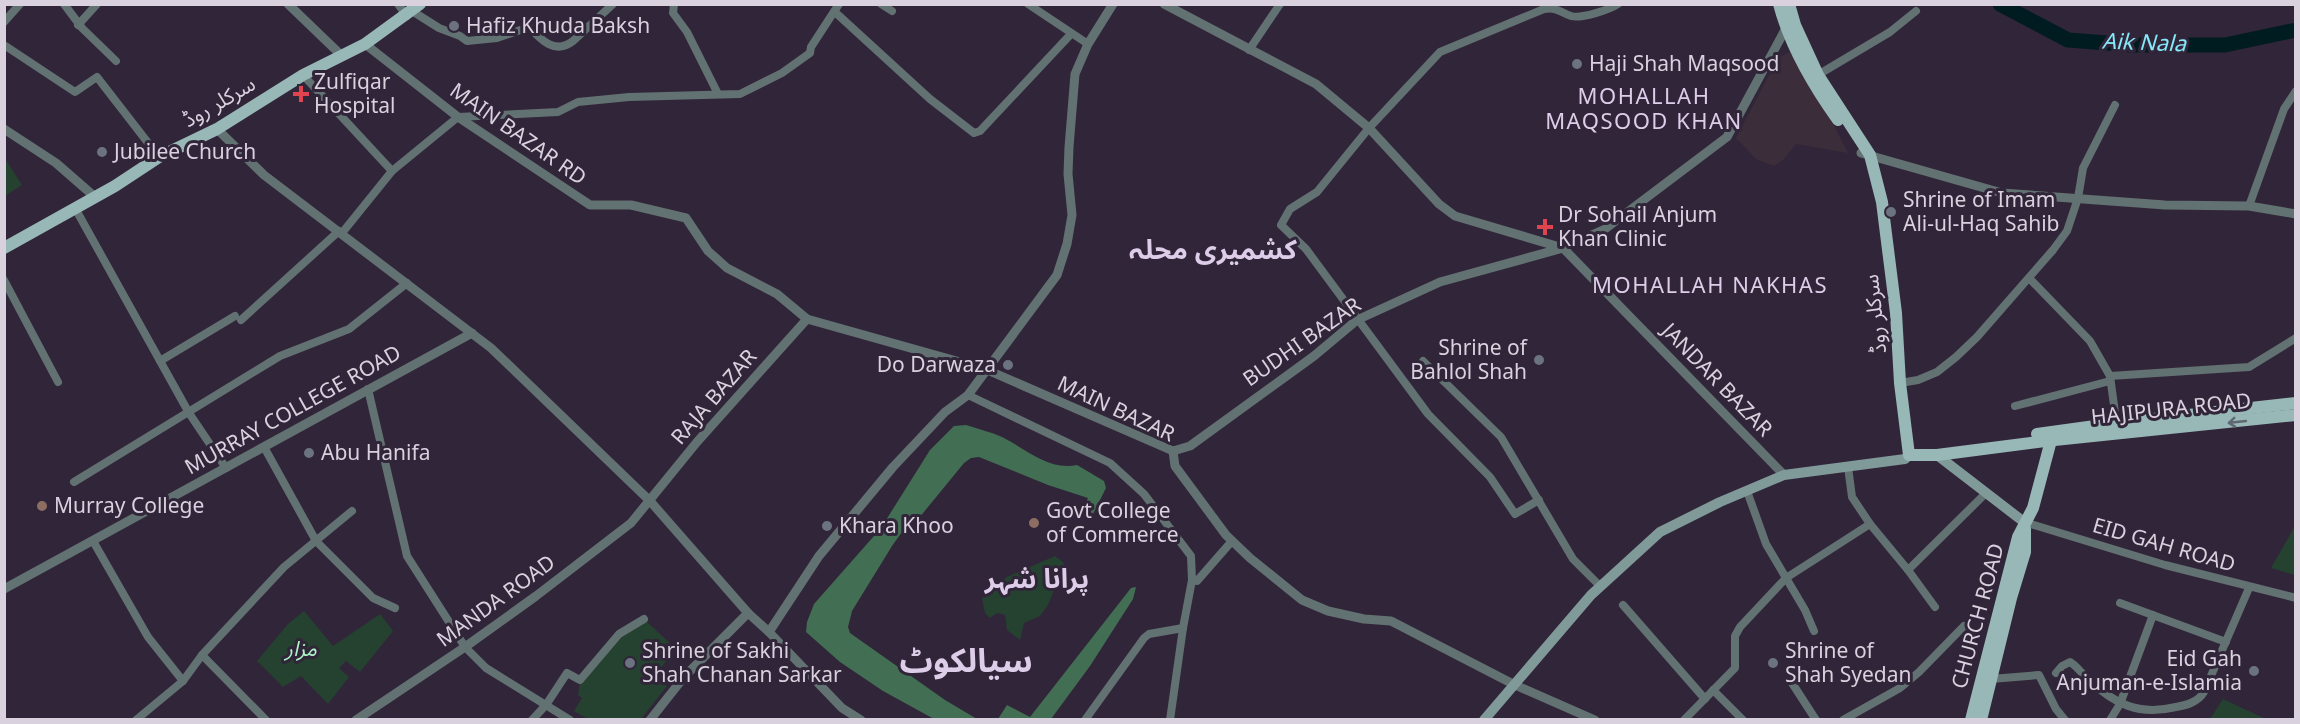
<svg xmlns="http://www.w3.org/2000/svg" width="2300" height="724" font-family="Georgia,'Noto Sans Arabic',serif">
<style>
.commercial{fill:#3b2d39}
.green{fill:#254130}
.forest{fill:#426e53}
.lines{fill:none;stroke-linecap:round;stroke-linejoin:round}
.river{stroke:#001c21;stroke-width:15}
.minor{stroke:#627171;stroke-width:8}
.tertiary{stroke:#627171;stroke-width:9}
.secondary{stroke:#809999;stroke-width:10}
.primary{stroke:#98b7b7;stroke-width:12}
.oneway{stroke:#5f6772}
.worship-dot{fill:#6b7280;stroke:#312539;stroke-width:2}
.health-dot{fill:#e0444e;stroke:#312539;stroke-width:2}
.education-dot{fill:#8d6e63;stroke:#312539;stroke-width:2}
.labels{text-anchor:middle;dominant-baseline:central;stroke-width:6;stroke-linejoin:round;paint-order:stroke}
.poi-label{font-size:21px;fill:#d9d1de;stroke:#312539;text-anchor:start}
.street-label{font-size:21px;fill:#d9d1de;stroke:#312539}
.park-label{font-size:21px;font-style:italic;fill:#acf5c7;stroke:#312539}
.water-label{font-size:22px;font-style:italic;fill:#85e9f9;stroke:#312539}
.neighbourhood-label{font-size:22px;letter-spacing:1.5px;fill:#ddcde8;stroke:#312539}
.district-label{font-size:27px;font-weight:bold;fill:#ddcde8;stroke:#312539}
.town-label{font-size:33px;font-weight:bold;fill:#ddcde8;stroke:#312539}
</style>
<rect width="100%" height="100%" fill="#312539"/>
<polygon class="commercial" points="1795,49 1848,153 1796,144 1783,160 1774,166 1756,159 1736,138 1778,58"/>
<g class="green">
<polygon points="4,157 22,185 5,196 4,196"/>
<polygon points="2295,526 2295,575 2271,568"/>
<polygon points="1055,556 1063,562 1064,565 1048,605 1040,616 1024,623 1020,640 1007,630 1005,615 997,613 990,618 985,613 982,598 1007,577"/>
<polygon points="304,611 333,646 380,614 393,631 360,672 346,661 339,668 349,677 328,704 301,676 283,687 257,661 288,624"/>
<polygon points="644,619 676,649 654,676 667,686 641,719 588,719 574,711 582,698 578,695 580,680 619,634"/>
<polygon points="2223,699 2266,719 2210,719"/>
</g>
<g class="forest">
<path d="M 966,425 C 978,429 991,432 1002,437 C 1026,449 1049,471 1077,465 L 1104,481 L 1106,488 L 1093,514 L 1084,507 L 1088,498 L 1048,485 L 979,457 L 971,458 L 964,463 L 919,518 L 914,515 L 892,546 L 852,611 L 848,627 L 850,633 L 945,700 L 977,719 L 934,719 L 883,691 L 840,662 L 806,632 L 807,622 L 814,604 L 881,528 L 930,450 L 954,426 Z"/>
<polygon points="1136,587 1133,599 1090,666 1051,719 998,719 1007,705 1030,717 1131,588"/>
</g>
<g class="lines">
<polyline class="river" points="2000,4 2068,40 2133,45 2225,45 2296,30"/>
<g class="minor">
<polyline points="64,4 82,28 116,61"/>
<polyline points="398,4 407,16"/>
<polyline points="674,4 673,13 687,32 718,94"/>
<polyline points="881,4 892,11"/>
<polyline points="1028,4 1088,44"/>
<path d="M 412,11 L 439,28 L 460,36 L 467,41 L 497,38 L 529,27 C 541,40 555,55 573,41 L 613,4"/>
<polyline points="836,13 930,99 974,133 980,131 1071,34"/>
<polyline points="4,22 20,4"/>
<polyline points="78,25 97,4"/>
<polyline points="4,45 75,92 97,77 159,157"/>
<polyline points="1249,50 1280,4"/>
<polyline points="303,75 392,171"/>
<polyline points="1816,76 1890,32 1916,11"/>
<polyline points="2249,206 2284,109 2296,91"/>
<polyline points="75,208 189,413 226,468"/>
<polyline points="342,233 392,171 458,117 558,112 578,102 629,97 740,94 782,73 810,53 811,47 839,4"/>
<polyline points="2029,278 2090,341 2110,376 2117,427"/>
<polyline points="4,280 58,382"/>
<polyline points="241,320 339,231"/>
<polyline points="160,361 235,316"/>
<polyline points="1423,361 1501,437 1573,559 1600,586"/>
<polyline points="2110,376 2249,367 2296,338"/>
<polyline points="1900,383 1918,380 1937,372 1956,357 1977,337 2053,250 2067,231 2078,198 2083,168 2115,105"/>
<polyline points="368,389 407,556 465,647 486,668 570,720"/>
<polyline points="968,395 1110,463 1144,494 1191,556 1192,580 1183,628 1170,720"/>
<polyline points="2015,406 2110,381"/>
<polyline points="264,447 316,541 373,598 395,608"/>
<polyline points="1848,467 1852,497 1870,524 1908,570 1935,607"/>
<polyline points="74,482 280,356 349,329 407,283"/>
<polyline points="1747,491 1766,544 1805,610 1814,631"/>
<path d="M 1539,500 L 1515,514 L 1490,477 L 1428,414 L 1306,249 L 1281,225 L 1290,209 L 1317,192 L 1369,128 L 1440,52 L 1544,9 C 1558,7 1559,12 1571,16 C 1581,19 1609,10 1618,4"/>
<polyline points="2024,522 2165,565 2296,598"/>
<polyline points="93,541 148,637 183,681"/>
<polyline points="1908,570 1986,493"/>
<polyline points="1192,580 1197,581 1232,541"/>
<polyline points="2120,603 2226,642"/>
<polyline points="1623,605 1705,699"/>
<polyline points="202,655 266,720"/>
<path d="M 2056,673 L 2062,666 L 2070,662 C 2077,666 2081,673 2087,678 C 2114,704 2138,716 2176,707 C 2187,705 2198,702 2204,692 L 2249,588"/>
<polyline points="1991,679 2039,675 2056,709 2065,720"/>
<polyline points="1792,683 1816,720"/>
<polyline points="1713,690 1743,720"/>
<polyline points="136,720 183,681 202,655 284,567 352,511"/>
<polyline points="532,720 546,705 567,673 580,680 619,634 644,619"/>
<polyline points="1085,720 1144,638 1149,634 1183,628"/>
<polyline points="1684,720 1735,668 1735,636 1740,627 1786,578 1870,524"/>
<polyline points="1843,720 1900,688 1919,672 1964,626"/>
<polyline points="2110,720 2120,704 2153,615"/>
</g>
<g class="tertiary">
<polyline points="288,4 341,55"/>
<polyline points="1164,4 1316,84 1369,128 1439,204 1455,216 1563,248 1784,475"/>
<polyline points="365,44 458,117 590,205 631,205 686,218 708,251 727,268 777,294 807,319 985,369 1173,451"/>
<polyline points="4,129 56,163 95,197"/>
<polyline points="217,129 264,175 491,348 650,501 748,613 769,632 842,708 861,720"/>
<polyline points="1861,153 2002,193 2165,205 2249,206 2296,214"/>
<polyline points="1173,451 1190,446 1314,356 1357,320 1440,282 1563,248 1605,229 1727,137 1786,28"/>
<polyline points="1173,451 1175,466 1226,535 1250,558 1302,600 1328,611 1364,619 1391,621 1515,685 1595,720"/>
<polyline points="4,589 472,333"/>
<polyline points="769,632 819,556 893,467 945,412 968,395 1057,275 1067,244 1072,215 1068,174 1069,147 1075,74 1088,44 1113,4"/>
<polyline points="356,720 465,647 536,596 631,523 697,442 807,319"/>
<polyline points="650,720 684,677 748,613"/>
</g>
<g class="secondary">
<polyline points="1937,455 2024,522"/>
<polyline points="1484,720 1591,595 1660,532 1720,502 1784,475 1905,459 1909,455"/>
</g>
<g class="primary">
<path d="M 1779,4 C 1790,46 1813,85 1838,120"/>
<polyline points="1789,4 1795,25 1818,75 1870,155 1882,202 1896,313 1900,383 1909,455 1937,455 2045,441 2296,415"/>
<polyline points="4,248 115,186 159,157 217,129 303,75 365,44 420,4"/>
<polyline points="2037,434 2117,423 2296,403"/>
<polyline points="1971,720 2018,537 2033,508 2053,433"/>
<polyline points="1981,720 2011,598 2025,552 2025,529"/>
</g>
</g>
<defs><path id="oneway-shaft" d="M-6 0H5M1.5-3L5.5 0L1.5 3" fill="none" stroke-width="1.6" stroke-linecap="round" stroke-linejoin="round" transform="scale(1.5)"/></defs>
<use class="oneway" href="#oneway-shaft" transform="translate(2237 422) rotate(174)"/>
<g class="worship-dot">
<circle cx="454" cy="26" r="6"/>
<circle cx="1577" cy="64" r="6"/>
<circle cx="102" cy="152" r="6"/>
<circle cx="1891" cy="212" r="6"/>
<circle cx="1539" cy="360" r="6"/>
<circle cx="1008" cy="365" r="6"/>
<circle cx="309" cy="453" r="6"/>
<circle cx="827" cy="526" r="6"/>
<circle cx="630" cy="663" r="6"/>
<circle cx="1773" cy="663" r="6"/>
<circle cx="2254" cy="671" r="6"/>
</g>
<g class="health-dot">
<path d="M298 85h6v6h6v6h-6v6h-6v-6h-6v-6h6z"/>
<path d="M1542 218h6v6h6v6h-6v6h-6v-6h-6v-6h6z"/>
</g>
<g class="education-dot">
<circle cx="42" cy="506" r="6"/>
<circle cx="1034" cy="523" r="6"/>
</g>
<g class="labels">
<g class="poi-label">
<text x="466" y="26">Hafiz Khuda Baksh</text>
<text x="1589" y="64">Haji Shah Maqsood</text>
<text x="314" y="82">Zulfiqar<tspan x="314" dy="24">Hospital</tspan></text>
<text x="114" y="152">Jubilee Church</text>
<text x="1903" y="200">Shrine of Imam<tspan x="1903" dy="24">Ali-ul-Haq Sahib</tspan></text>
<text x="1558" y="215">Dr Sohail Anjum<tspan x="1558" dy="24">Khan Clinic</tspan></text>
<text x="1527" y="348" text-anchor="end">Shrine of<tspan x="1527" dy="24">Bahlol Shah</tspan></text>
<text x="996" y="365" text-anchor="end">Do Darwaza</text>
<text x="321" y="453">Abu Hanifa</text>
<text x="54" y="506">Murray College</text>
<text x="1046" y="511">Govt College<tspan x="1046" dy="24">of Commerce</tspan></text>
<text x="839" y="526">Khara Khoo</text>
<text x="642" y="651">Shrine of Sakhi<tspan x="642" dy="24">Shah Chanan Sarkar</tspan></text>
<text x="1785" y="651">Shrine of<tspan x="1785" dy="24">Shah Syedan</tspan></text>
<text x="2242" y="659" text-anchor="end">Eid Gah<tspan x="2242" dy="24">Anjuman-e-Islamia</tspan></text>
</g>
<g class="street-label">
<text transform="translate(219 102) rotate(-30)">سرکلر روڈ</text>
<text transform="translate(518 134) rotate(35)">MAIN BAZAR RD</text>
<text transform="translate(1875 314) rotate(-96)">سرکلر روڈ</text>
<text transform="translate(1302 342) rotate(-35)">BUDHI BAZAR</text>
<text transform="translate(1717 380) rotate(46)">JANDAR BAZAR</text>
<text transform="translate(714 397) rotate(-49)">RAJA BAZAR</text>
<text transform="translate(1116 409) rotate(25)">MAIN BAZAR</text>
<text transform="translate(2171 409) rotate(-6)">HAJIPURA ROAD</text>
<text transform="translate(293 410) rotate(-29)">MURRAY COLLEGE ROAD</text>
<text transform="translate(2164 545) rotate(16)">EID GAH ROAD</text>
<text transform="translate(496 601) rotate(-36)">MANDA ROAD</text>
<text transform="translate(1978 616) rotate(-75)">CHURCH ROAD</text>
</g>
<g class="park-label">
<text x="301" y="649">مزار</text>
</g>
<g class="water-label">
<text transform="translate(2144 43) rotate(2)">Aik Nala</text>
</g>
<g class="neighbourhood-label">
<text x="1644" y="97">MOHALLAH<tspan x="1644" dy="25">MAQSOOD KHAN</tspan></text>
<text x="1710" y="286">MOHALLAH NAKHAS</text>
</g>
<g class="district-label">
<text x="1213" y="250">کشمیری محلہ</text>
<text x="1037" y="579">پرانا شہر</text>
</g>
<g class="town-label">
<text x="966" y="661">سیالکوٹ</text>
</g>
</g>
<rect width="2300" height="724" fill="none" stroke="#d9d1de" stroke-width="12"/>
</svg>
